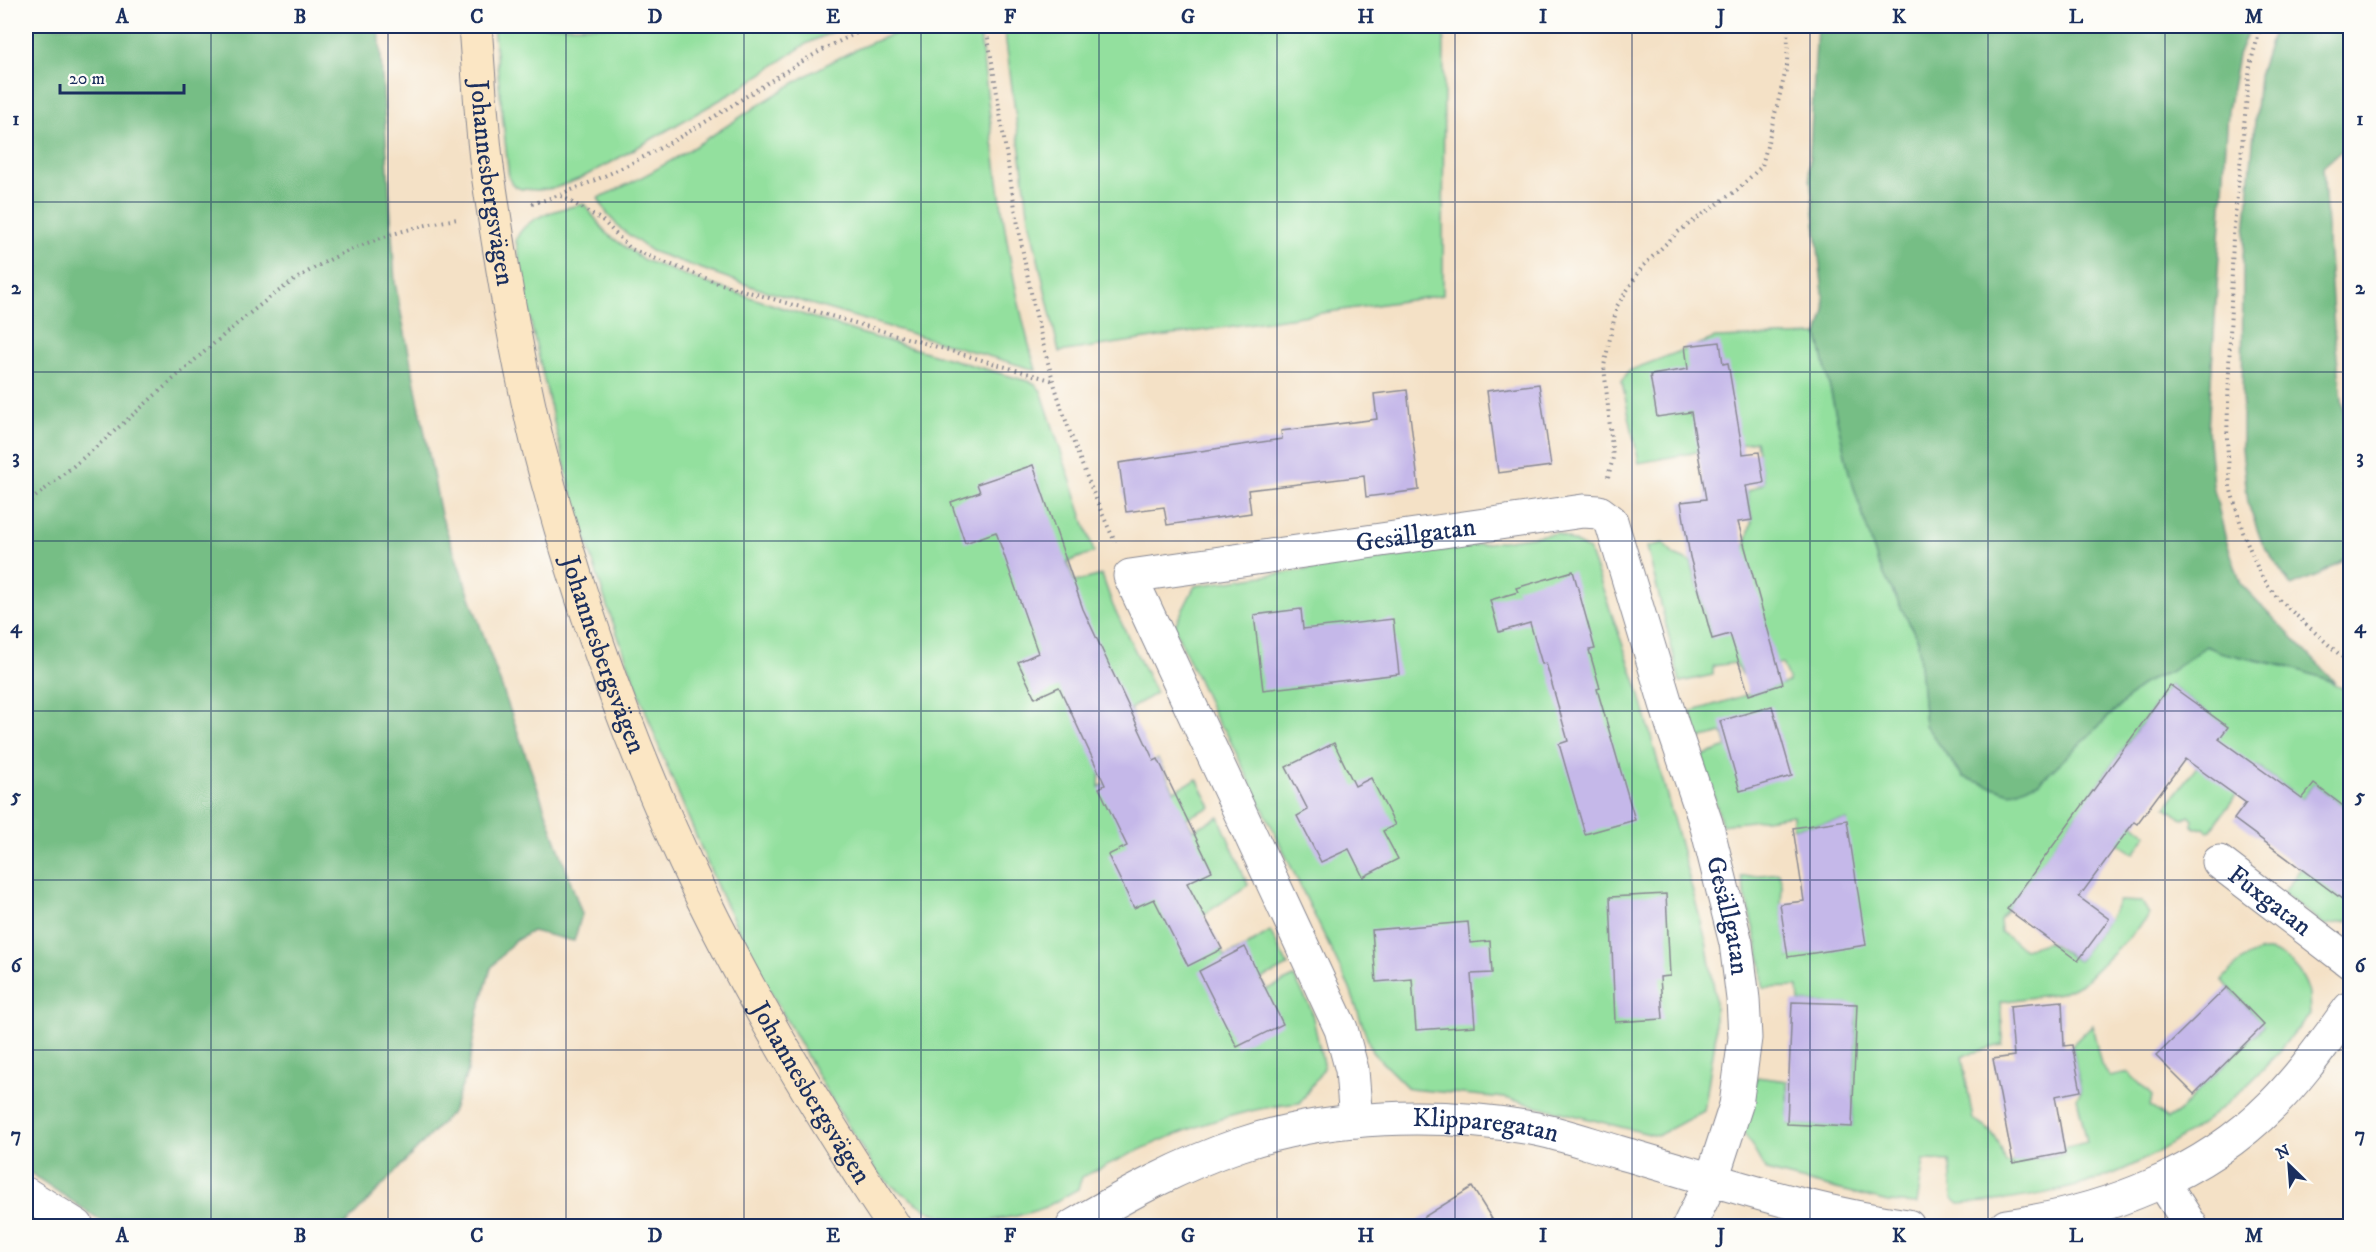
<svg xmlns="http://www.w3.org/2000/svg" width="2376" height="1252" font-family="'IM FELL DW Pica',serif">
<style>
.green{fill:#93e09e;stroke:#57887e;stroke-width:1.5}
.forest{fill:#76be85;stroke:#487672;stroke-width:1.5}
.building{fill:#c5b8e9}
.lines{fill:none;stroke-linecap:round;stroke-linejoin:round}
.street-casing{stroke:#888892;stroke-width:35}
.secondary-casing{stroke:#888892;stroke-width:35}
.path{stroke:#888892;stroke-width:4;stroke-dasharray:1.5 4.5;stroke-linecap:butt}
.street{stroke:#fff;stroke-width:33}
.secondary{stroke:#fbe6c4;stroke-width:33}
.grid{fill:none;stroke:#1b2f5e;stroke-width:1.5;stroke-opacity:0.55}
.labels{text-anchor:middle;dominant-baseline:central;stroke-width:4.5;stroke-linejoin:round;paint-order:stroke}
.street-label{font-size:26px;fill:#1b2f5e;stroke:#fdfcf7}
.neatline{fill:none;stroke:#1b2f5e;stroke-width:2}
.grid-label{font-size:20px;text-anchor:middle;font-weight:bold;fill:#1b2f5e}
</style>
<rect width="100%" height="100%" fill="#fdfcf7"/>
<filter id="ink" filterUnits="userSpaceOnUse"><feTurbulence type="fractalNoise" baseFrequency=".0167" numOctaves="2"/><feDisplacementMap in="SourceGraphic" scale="12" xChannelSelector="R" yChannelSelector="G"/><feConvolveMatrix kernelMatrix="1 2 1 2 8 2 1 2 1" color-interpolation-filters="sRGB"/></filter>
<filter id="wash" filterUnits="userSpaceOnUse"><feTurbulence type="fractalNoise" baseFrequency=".008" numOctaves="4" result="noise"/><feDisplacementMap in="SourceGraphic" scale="24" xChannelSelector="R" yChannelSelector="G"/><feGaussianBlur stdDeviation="1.35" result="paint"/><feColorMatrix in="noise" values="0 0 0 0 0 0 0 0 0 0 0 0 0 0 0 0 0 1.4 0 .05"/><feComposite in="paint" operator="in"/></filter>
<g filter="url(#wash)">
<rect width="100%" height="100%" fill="#f4e1c6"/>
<g class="green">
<polygon points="493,26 845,26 806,44 739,89 610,163 579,179 555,188 538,190 521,189 512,185 509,178"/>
<path d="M 919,26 L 978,26 L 979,28 C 994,143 1003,259 1036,370 L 756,288 L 651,251 L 621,229 L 608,215 L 598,198 C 711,151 800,59 919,26 Z"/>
<polygon points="1004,26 1444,26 1443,295 1059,352 1029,219"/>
<path d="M 584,204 L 607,234 L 644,260 L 703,282 L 860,333 L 1034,383 L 1041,391 L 1094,552 L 1067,562 L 1075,582 L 1102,575 L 1113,606 L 1156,693 L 1130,709 L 1132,714 L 1100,765 L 1099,787 L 1158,759 L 1174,791 L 1197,779 L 1211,807 L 1186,818 L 1193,830 L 1219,817 L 1248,885 L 1203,915 L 1225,957 L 1245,947 L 1270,931 L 1288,966 L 1261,979 L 1266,990 L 1294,977 L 1311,1009 L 1324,1068 L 1300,1103 C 1222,1110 1152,1143 1082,1177 L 1078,1189 L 1044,1208 L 1017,1216 L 982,1222 L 958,1220 L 930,1212 L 891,1185 L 876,1171 L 826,1090 L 764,980 L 720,893 L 661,752 L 608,609 L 574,501 L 554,422 L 532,328 L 516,240 C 525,215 561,209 584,204 Z"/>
<path d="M 1818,335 L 1849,472 L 1878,563 L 1918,640 L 1925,725 L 2040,782 L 2144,683 L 2171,671 L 2206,646 C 2253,666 2309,662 2350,694 L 2350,811 L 2314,784 L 2302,799 L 2257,766 L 2211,830 L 2207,831 L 2204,828 L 2197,829 L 2192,825 L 2193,819 L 2189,815 L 2182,819 L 2166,807 L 2227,727 L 2170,685 L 2092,792 L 2147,834 L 2134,854 L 2076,815 L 2000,920 L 2001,932 L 2024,949 L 2049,942 L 2078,961 L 2109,919 L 2119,901 L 2142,902 L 2149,914 L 2146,920 L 2084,982 L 2060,993 L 2000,1002 L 2003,1038 L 2002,1045 L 1968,1054 L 1962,1057 L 1973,1120 C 1995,1130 1999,1142 2006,1163 L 2065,1154 L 2064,1148 L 2087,1142 L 2077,1098 L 2081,1091 L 2072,1045 L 2092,1025 L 2101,1065 L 2110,1077 L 2129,1073 L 2152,1096 L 2150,1106 L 2167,1119 C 2179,1113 2187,1106 2194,1094 L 2264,1026 L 2222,980 C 2233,968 2251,949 2269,951 C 2287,953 2303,974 2308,990 C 2310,997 2309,1007 2310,1014 C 2295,1031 2281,1049 2266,1066 C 2230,1105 2183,1141 2135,1164 C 2084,1190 2015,1201 1959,1204 L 1952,1198 L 1950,1161 L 1924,1160 L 1917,1204 L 1888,1202 L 1766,1171 L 1741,1127 L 1757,1077 L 1787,1081 L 1788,1124 L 1852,1126 L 1857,1005 L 1799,1002 L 1798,987 L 1763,988 L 1761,960 L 1741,877 L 1779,873 L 1782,885 L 1781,907 L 1789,957 L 1847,820 L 1793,828 L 1793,815 L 1722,825 L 1702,756 L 1727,747 L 1723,733 L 1698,739 L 1690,712 L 1789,682 L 1782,663 L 1743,675 L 1735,663 L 1713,666 L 1713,675 L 1680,682 L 1647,547 L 1663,543 L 1674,555 L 1691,562 L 1712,638 L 1745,547 L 1752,520 L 1747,492 L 1764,483 L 1756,441 L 1639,463 L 1622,382 L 1628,371 L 1715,338 Z"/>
<polygon points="1557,533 1589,550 1638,688 1706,941 1715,994 1715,1041 1704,1111 1657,1136 1505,1098 1409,1089 1372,1052 1350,989 1225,730 1219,725 1174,627 1195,586"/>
<polygon points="2301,868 2340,897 2350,883 2350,921 2325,925 2283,893"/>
</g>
<g class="forest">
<polygon points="26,26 379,26 395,283 441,515 582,914 574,941 532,931 513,942 491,968 478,1013 468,1070 452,1112 344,1226 109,1226 26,1170"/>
<polygon points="1817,26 2250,26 2238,55 2228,111 2208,430 2213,485 2226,540 2241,584 2335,682 2286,666 2223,653 2206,646 2171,671 2144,683 2040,782 2010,793 1963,777 1925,725 1918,640 1878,563 1849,472 1818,335 1825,311 1809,168"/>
<polygon points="2275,26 2350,26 2350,143 2323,167 2334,329 2349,461 2346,501 2350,507 2350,555 2322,573 2291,586 2262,543 2248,503 2242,448 2243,256 2259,76"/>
</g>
<g id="blocks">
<g class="building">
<polygon points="1720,342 1723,364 1728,363 1743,454 1759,452 1764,483 1746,486 1752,520 1738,522 1783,684 1749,695 1730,634 1712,639 1690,557 1681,502 1706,499 1691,412 1657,417 1650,375 1688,369 1685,346"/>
<polygon points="1539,384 1551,466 1498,473 1487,391"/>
<polygon points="1407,390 1419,490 1366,497 1364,476 1248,490 1251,513 1167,525 1164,507 1126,512 1119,463 1282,439 1281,431 1377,419 1374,394"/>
<polygon points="1033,465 1083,609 1154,761 1158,759 1212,871 1187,883 1222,949 1188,966 1154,899 1134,908 1108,855 1127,846 1099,788 1105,785 1059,687 1035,698 1018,662 1038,653 996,532 965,543 951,502 980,492 977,484"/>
<polygon points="1573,571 1595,649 1589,650 1600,688 1597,689 1635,820 1585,834 1559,744 1568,741 1546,663 1542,664 1530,623 1499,632 1490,600 1518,592 1516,588"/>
<polygon points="1301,609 1303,629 1393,619 1399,674 1263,690 1254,615"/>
<polygon points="2170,685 2228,727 2219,739 2302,799 2314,784 2350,811 2350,905 2234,819 2246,803 2185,759 2137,824 2134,822 2079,897 2109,919 2078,961 2007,909"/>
<polygon points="1772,706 1792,776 1740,791 1720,721"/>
<polygon points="1334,743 1355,786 1371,778 1395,825 1383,831 1398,859 1363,877 1349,849 1321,862 1297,816 1308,810 1286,767"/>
<polygon points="1847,820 1866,945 1788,957 1780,904 1804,901 1793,828"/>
<polygon points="1666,894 1670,976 1660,977 1663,1019 1615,1022 1610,897"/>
<polygon points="1468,922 1470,943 1490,941 1492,973 1471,974 1475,1026 1416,1030 1412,979 1376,982 1372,930"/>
<polygon points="1245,947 1283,1024 1237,1047 1199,971"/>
<polygon points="2227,987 2264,1025 2194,1094 2156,1056"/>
<polygon points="2062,1001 2064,1046 2072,1045 2081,1091 2055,1096 2065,1153 2013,1163 1993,1059 2014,1056 2010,1006"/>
<polygon points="1792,1002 1857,1004 1852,1127 1787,1124"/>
<polygon points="1472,1187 1497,1227 1408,1227"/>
</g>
</g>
</g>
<g filter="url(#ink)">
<use href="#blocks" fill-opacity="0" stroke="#888892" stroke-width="1.5"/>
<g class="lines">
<defs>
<g id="street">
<path id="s1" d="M 2219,862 L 2350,962"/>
<path id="s2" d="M 1356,1121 L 1352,1070 L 1341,1029 L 1130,576 L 1583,511 L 1599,512 L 1611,521 L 1672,724 L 1706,823 L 1736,943 L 1743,999 L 1745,1038 L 1736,1105 L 1712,1179 L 1689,1226"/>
<polyline points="2163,1182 2191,1226"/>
<polyline points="26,1194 77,1226"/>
<path id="s3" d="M 1073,1226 C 1126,1195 1180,1165 1239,1145 C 1328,1114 1439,1112 1531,1128 C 1560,1133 1590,1144 1618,1152 C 1713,1179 1810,1213 1908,1226"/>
<path d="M 2006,1226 C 2104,1212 2202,1176 2273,1104 C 2302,1075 2326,1040 2350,1008"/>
</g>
<g id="secondary">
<path id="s4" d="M 475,26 C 479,75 481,125 488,174 C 501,263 516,354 537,441 C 577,598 631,751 702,897 C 758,1011 824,1121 894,1226"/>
</g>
</defs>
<use href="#street" class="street-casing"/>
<use href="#secondary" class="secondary-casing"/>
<g class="path">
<path d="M 986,26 C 1007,148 1020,274 1057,393 C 1073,445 1093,494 1115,542"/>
<polyline points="2261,26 2250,65 2233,236 2227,439 2230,487 2243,532 2260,574 2278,599 2350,664"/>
<polyline points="561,196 602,220 631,249 718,283 1054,381"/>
<path d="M 532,204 C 590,186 649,156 702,124 C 760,89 809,52 873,26"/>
<polyline points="1608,477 1613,458 1604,366 1617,306 1642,267 1678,232 1737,190 1762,166 1787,66 1788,26"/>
<path d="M 26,504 C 85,459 140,408 196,359 C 239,322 283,282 335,257 C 374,238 415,226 457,219"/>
</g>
<use href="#street" class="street"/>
<use href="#secondary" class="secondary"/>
</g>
</g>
<path class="grid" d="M 211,26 L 211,1226M 388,26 L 388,1226M 566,26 L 566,1226M 744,26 L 744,1226M 921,26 L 921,1226M 1099,26 L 1099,1226M 1277,26 L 1277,1226M 1455,26 L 1455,1226M 1632,26 L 1632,1226M 1810,26 L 1810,1226M 1988,26 L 1988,1226M 2165,26 L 2165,1226M 26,202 L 2350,202M 26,372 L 2350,372M 26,541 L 2350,541M 26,711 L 2350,711M 26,880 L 2350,880M 26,1050 L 2350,1050"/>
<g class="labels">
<g class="street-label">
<text stroke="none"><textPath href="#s4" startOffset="158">Johannesbergsvägen</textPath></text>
<text stroke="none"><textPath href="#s2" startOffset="882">Gesällgatan</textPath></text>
<text stroke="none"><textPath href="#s4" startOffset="644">Johannesbergsvägen</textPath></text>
<text stroke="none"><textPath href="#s1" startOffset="64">Fuxgatan</textPath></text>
<text stroke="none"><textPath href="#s2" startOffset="1494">Gesällgatan</textPath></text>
<text stroke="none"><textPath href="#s4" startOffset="1130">Johannesbergsvägen</textPath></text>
<text stroke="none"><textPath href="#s3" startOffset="435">Klipparegatan</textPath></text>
</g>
</g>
<rect width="2376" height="1252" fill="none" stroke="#fdfcf7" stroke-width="66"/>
<g transform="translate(2289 1165) rotate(335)" stroke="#fdfcf7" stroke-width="4.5" paint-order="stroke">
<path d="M0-4.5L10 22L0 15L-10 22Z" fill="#1b2f5e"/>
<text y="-9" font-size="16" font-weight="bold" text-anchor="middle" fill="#1b2f5e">N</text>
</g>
<path d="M60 84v9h124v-9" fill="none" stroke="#1b2f5e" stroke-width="3"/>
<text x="69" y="84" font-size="18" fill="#1b2f5e" stroke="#fdfcf7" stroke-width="4.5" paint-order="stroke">20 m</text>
<rect x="33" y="33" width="2310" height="1186" class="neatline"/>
<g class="grid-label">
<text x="122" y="23">A</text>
<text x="300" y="23">B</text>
<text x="477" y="23">C</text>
<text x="655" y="23">D</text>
<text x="833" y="23">E</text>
<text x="1010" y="23">F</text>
<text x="1188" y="23">G</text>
<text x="1366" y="23">H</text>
<text x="1543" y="23">I</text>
<text x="1721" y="23">J</text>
<text x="1899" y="23">K</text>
<text x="2076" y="23">L</text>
<text x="2254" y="23">M</text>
<text x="16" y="125">1</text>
<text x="2360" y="125">1</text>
<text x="16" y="294">2</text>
<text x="2360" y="294">2</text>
<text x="16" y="463">3</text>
<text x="2360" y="463">3</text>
<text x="16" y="633">4</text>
<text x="2360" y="633">4</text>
<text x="16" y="802">5</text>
<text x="2360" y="802">5</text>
<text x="16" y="972">6</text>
<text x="2360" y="972">6</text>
<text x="16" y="1141">7</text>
<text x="2360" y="1141">7</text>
<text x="122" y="1242">A</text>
<text x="300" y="1242">B</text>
<text x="477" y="1242">C</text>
<text x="655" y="1242">D</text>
<text x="833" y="1242">E</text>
<text x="1010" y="1242">F</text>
<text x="1188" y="1242">G</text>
<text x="1366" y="1242">H</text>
<text x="1543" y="1242">I</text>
<text x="1721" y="1242">J</text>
<text x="1899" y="1242">K</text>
<text x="2076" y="1242">L</text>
<text x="2254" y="1242">M</text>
</g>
</svg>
